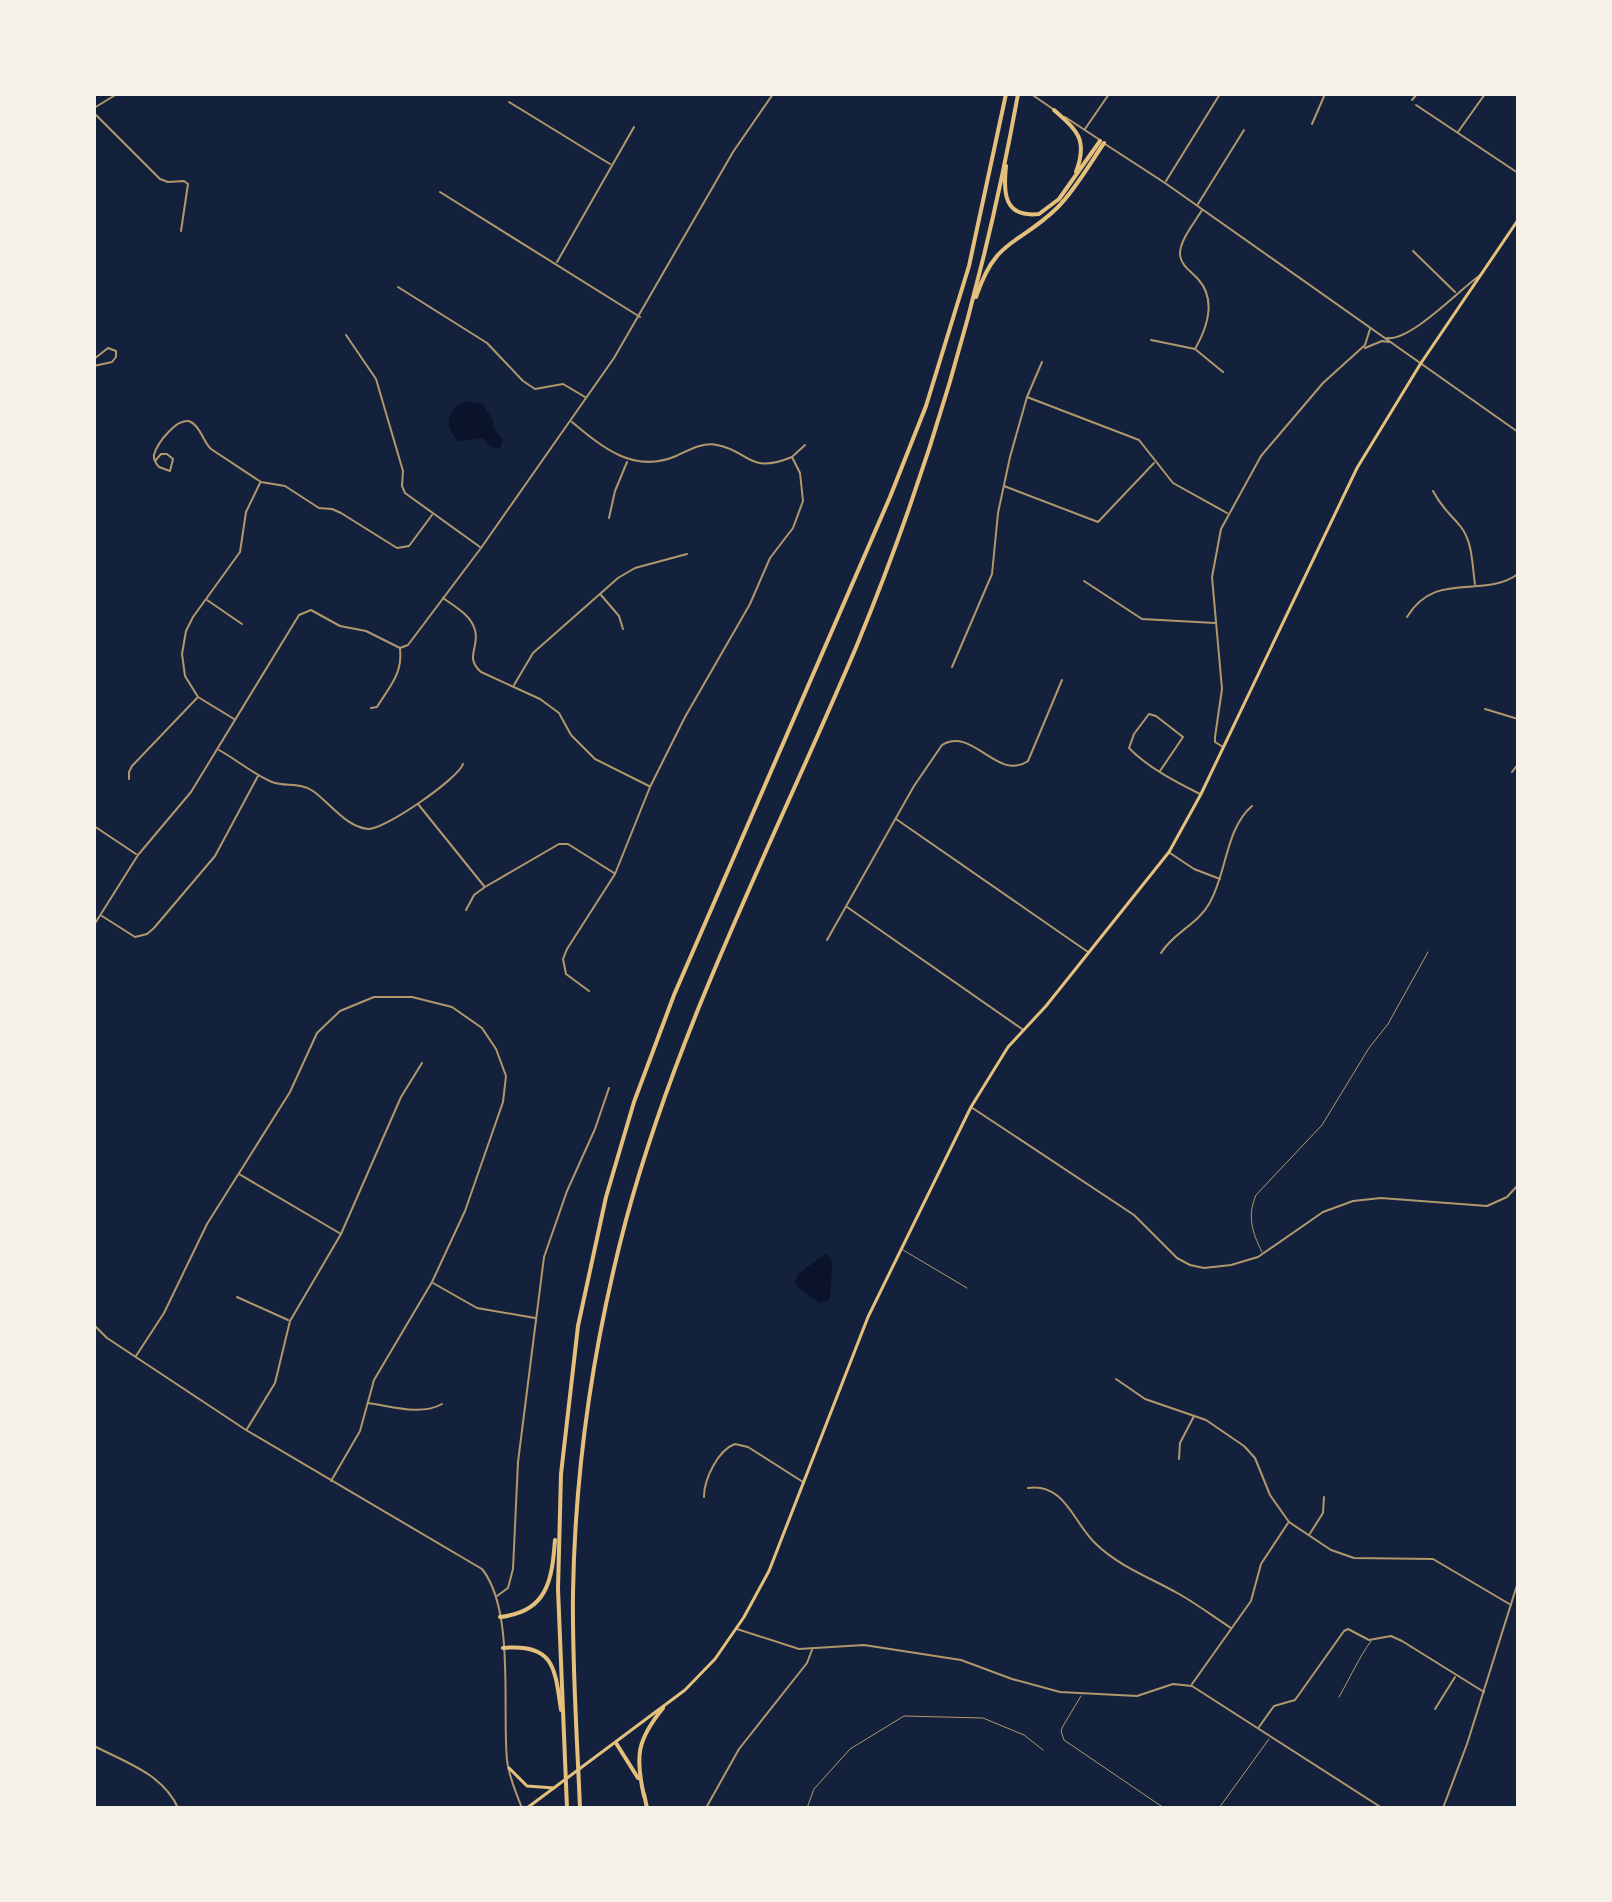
<svg xmlns="http://www.w3.org/2000/svg" width="1612" height="1902" font-family="'Work Sans',sans-serif">
<style>
.water{fill:#0b132b}
.lines{fill:none;stroke-linecap:round;stroke-linejoin:round}
.service{stroke:#b1986c;stroke-width:1}
.minor{stroke:#b1986c;stroke-width:2}
.tertiary{stroke:#b1986c;stroke-width:2}
.secondary{stroke:#e5c07b;stroke-width:3}
.motorway{stroke:#e5c07b;stroke-width:4}
</style>
<rect width="100%" height="100%" fill="#14213d"/>
<g class="water">
<path d="M 466,401 L 482,404 L 493,420 L 493,428 L 503,439 L 500,449 L 491,447 L 482,438 C 476,438 468,441 462,441 C 457,441 455,437 452,433 C 443,419 453,406 466,401 Z"/>
<path d="M 826,1253 L 832,1260 C 831,1273 832,1289 829,1300 L 820,1303 L 798,1287 L 795,1281 L 798,1274 Z"/>
</g>
<g class="lines">
<g class="service">
<polyline points="903,1250 967,1288"/>
<path d="M 1262,1252 C 1252,1232 1247,1216 1256,1195 L 1322,1125 L 1369,1048 L 1388,1024 L 1428,952"/>
<polyline points="1081,1696 1063,1726 1061,1731 1064,1740 1164,1808"/>
<path d="M 1339,1697 C 1350,1678 1358,1659 1371,1641"/>
<polyline points="807,1808 814,1789 850,1749 904,1716 983,1718 1024,1735 1043,1750"/>
<polyline points="1219,1808 1269,1739"/>
</g>
<g class="minor">
<polyline points="1412,100 1417,94"/>
<polyline points="509,102 610,164"/>
<polyline points="1416,105 1518,173"/>
<polyline points="94,113 160,179 168,182 184,181 188,184 181,231"/>
<polyline points="1312,124 1325,94"/>
<polyline points="1085,129 1109,94"/>
<polyline points="1458,132 1485,94"/>
<polyline points="1166,181 1220,94"/>
<polyline points="440,192 640,317"/>
<polyline points="1198,204 1244,130"/>
<polyline points="1413,251 1455,292"/>
<polyline points="557,262 634,127"/>
<polyline points="398,287 487,343 523,381 535,389 563,384 585,397"/>
<polyline points="346,335 376,379 403,471 402,486 405,493 480,547"/>
<path d="M 1387,338 C 1411,341 1458,291 1479,276"/>
<polyline points="1151,340 1195,349 1223,372"/>
<polyline points="1365,348 1382,341 1389,342"/>
<path d="M 1195,349 C 1207,328 1217,300 1198,279 C 1192,272 1181,266 1180,255 C 1179,241 1195,222 1202,210"/>
<polyline points="94,359 108,348 116,351 116,357 112,362 94,366"/>
<polyline points="1027,397 1139,440 1173,483 1227,513"/>
<path d="M 572,422 C 603,448 634,474 676,456 C 689,450 702,442 717,445 C 750,451 748,475 792,457 L 800,473 L 803,501 L 793,528 L 770,558 L 750,604 L 685,717 L 650,787 L 615,874 L 567,949 L 563,959 L 566,974 L 589,991"/>
<polyline points="793,456 805,445"/>
<path d="M 155,461 L 161,454 L 167,454 L 173,459 L 170,471 L 159,467 C 156,463 153,460 154,455 C 157,443 178,416 191,422 C 201,427 203,442 211,449 L 261,482 L 285,486 L 319,508 L 332,509 L 341,513 L 397,548 L 409,546 L 432,515"/>
<polyline points="1004,486 1098,522 1154,463"/>
<path d="M 1433,491 C 1443,510 1449,512 1461,527 C 1473,543 1472,565 1475,584"/>
<polyline points="609,518 615,491 627,462"/>
<polyline points="1084,581 1142,619 1215,623"/>
<polyline points="601,595 619,616 623,629"/>
<path d="M 443,598 C 454,606 471,615 475,630 C 480,647 464,657 481,672 L 540,699 L 559,713 L 571,735 L 595,759 L 649,786"/>
<polyline points="207,600 242,624"/>
<path d="M 1407,617 C 1436,569 1482,600 1518,574"/>
<polyline points="952,667 992,574 998,513 1010,457 1027,397 1042,362"/>
<polyline points="514,685 533,653 618,578 635,568 687,554"/>
<path d="M 371,708 L 377,707 C 389,687 403,674 400,649"/>
<polyline points="1485,709 1518,719"/>
<polyline points="234,719 198,697 185,676 182,654 186,631 193,617 240,552 246,512 260,483"/>
<polyline points="1223,747 1215,742 1215,737 1222,689 1212,577 1221,529 1261,456 1323,383 1365,345 1370,329"/>
<path d="M 219,750 C 237,760 253,774 272,782 C 286,787 299,782 313,791 C 330,803 346,827 368,829 C 384,830 458,779 463,764"/>
<path d="M 1160,771 L 1183,737 L 1156,716 L 1149,714 L 1134,734 L 1129,748 C 1147,767 1176,782 1200,794"/>
<polyline points="1512,772 1518,764"/>
<polyline points="129,779 129,772 132,766 197,698"/>
<polyline points="418,804 484,886"/>
<polyline points="896,819 1088,952"/>
<polyline points="1170,853 1194,869 1220,879"/>
<polyline points="847,907 1022,1029"/>
<polyline points="466,910 474,895 485,887 559,844 568,844 614,873"/>
<polyline points="102,916 135,937 147,934 154,928 215,856 258,776"/>
<path d="M 827,940 L 914,786 L 942,745 C 973,726 997,782 1028,761 L 1062,680"/>
<path d="M 1161,953 C 1173,933 1198,924 1209,904 C 1227,874 1225,829 1252,806"/>
<polyline points="239,1174 341,1234"/>
<polyline points="433,1283 477,1308 535,1318"/>
<polyline points="237,1297 288,1320"/>
<polyline points="136,1356 164,1313 207,1224 290,1092 317,1033 340,1011 374,997 412,997 452,1007 482,1028 496,1049 506,1076 503,1102 465,1211 432,1282 374,1380 360,1431 331,1481"/>
<polyline points="1116,1379 1145,1399 1206,1420 1244,1446 1255,1458 1270,1495 1289,1522 1331,1550 1354,1558 1433,1559 1511,1605"/>
<path d="M 368,1403 C 391,1406 421,1416 442,1404"/>
<polyline points="247,1429 275,1383 290,1321 341,1234 401,1097 422,1063"/>
<polyline points="1179,1459 1180,1443 1194,1416"/>
<path d="M 1028,1488 C 1065,1483 1073,1522 1095,1543 C 1118,1566 1151,1578 1179,1594 C 1197,1604 1214,1617 1231,1628"/>
<path d="M 704,1497 C 704,1479 718,1450 735,1444 L 748,1447 L 803,1482"/>
<polyline points="1309,1535 1323,1513 1324,1497"/>
<polyline points="497,1596 508,1588 513,1569 518,1462 544,1257 567,1191 595,1129 609,1088"/>
<polyline points="1192,1684 1251,1601 1261,1564 1288,1523"/>
<polyline points="1435,1709 1455,1677"/>
<polyline points="1259,1727 1274,1706 1295,1700 1344,1631 1348,1629 1369,1640 1391,1636 1402,1641 1484,1692"/>
<path d="M 94,1746 C 125,1762 163,1774 178,1808"/>
<polyline points="1443,1808 1467,1744 1518,1582"/>
</g>
<g class="tertiary">
<polyline points="1031,94 1053,109"/>
<polyline points="94,108 117,94"/>
<polyline points="1065,117 1100,140"/>
<polyline points="1105,144 1165,183 1518,432"/>
<polyline points="94,826 136,854"/>
<polyline points="94,925 138,855 191,792 299,615 311,610 340,626 366,631 400,648 408,645 481,548 614,358 733,152 773,94"/>
<polyline points="971,1107 1134,1215 1177,1258 1190,1265 1204,1268 1231,1265 1258,1257 1323,1212 1353,1201 1381,1198 1487,1206 1507,1197 1518,1185"/>
<path d="M 94,1325 L 107,1338 L 246,1430 L 482,1569 C 515,1610 502,1709 507,1760 C 509,1777 516,1793 522,1808"/>
<polyline points="737,1629 799,1649 864,1645 961,1660 1012,1679 1060,1692 1137,1696 1173,1684 1192,1686 1382,1808"/>
<polyline points="706,1808 739,1749 807,1663 812,1650"/>
</g>
<g class="secondary">
<polyline points="509,1768 527,1786 554,1788"/>
<polyline points="527,1808 685,1690 715,1659 744,1617 769,1571 868,1317 971,1107 1008,1047 1046,1006 1169,852 1201,794 1357,468 1421,363 1518,220"/>
</g>
<g class="motorway">
<path d="M 1054,110 C 1078,131 1088,140 1076,172"/>
<path d="M 1006,166 C 1003,193 1004,218 1039,214 L 1059,199 L 1100,141"/>
<path d="M 976,297 C 996,237 1018,246 1057,208 C 1075,190 1089,165 1104,143"/>
<path d="M 500,1617 C 547,1612 552,1581 555,1540"/>
<path d="M 503,1648 C 554,1643 555,1668 561,1710"/>
<polyline points="616,1743 638,1778"/>
<polyline points="644,1794 647,1808"/>
<path d="M 644,1796 C 635,1756 637,1740 663,1708"/>
<polyline points="567,1808 558,1589 561,1474 578,1326 606,1197 634,1102 674,995 890,497 926,406 969,266 1006,94"/>
<path d="M 580,1808 C 577,1736 572,1664 573,1593 C 575,1467 594,1341 626,1220 C 680,1020 777,835 857,645 C 930,468 984,283 1018,94"/>
</g>
</g>
<rect width="1612" height="1902" fill="none" stroke="#f6f1e7" stroke-width="192"/>
</svg>
